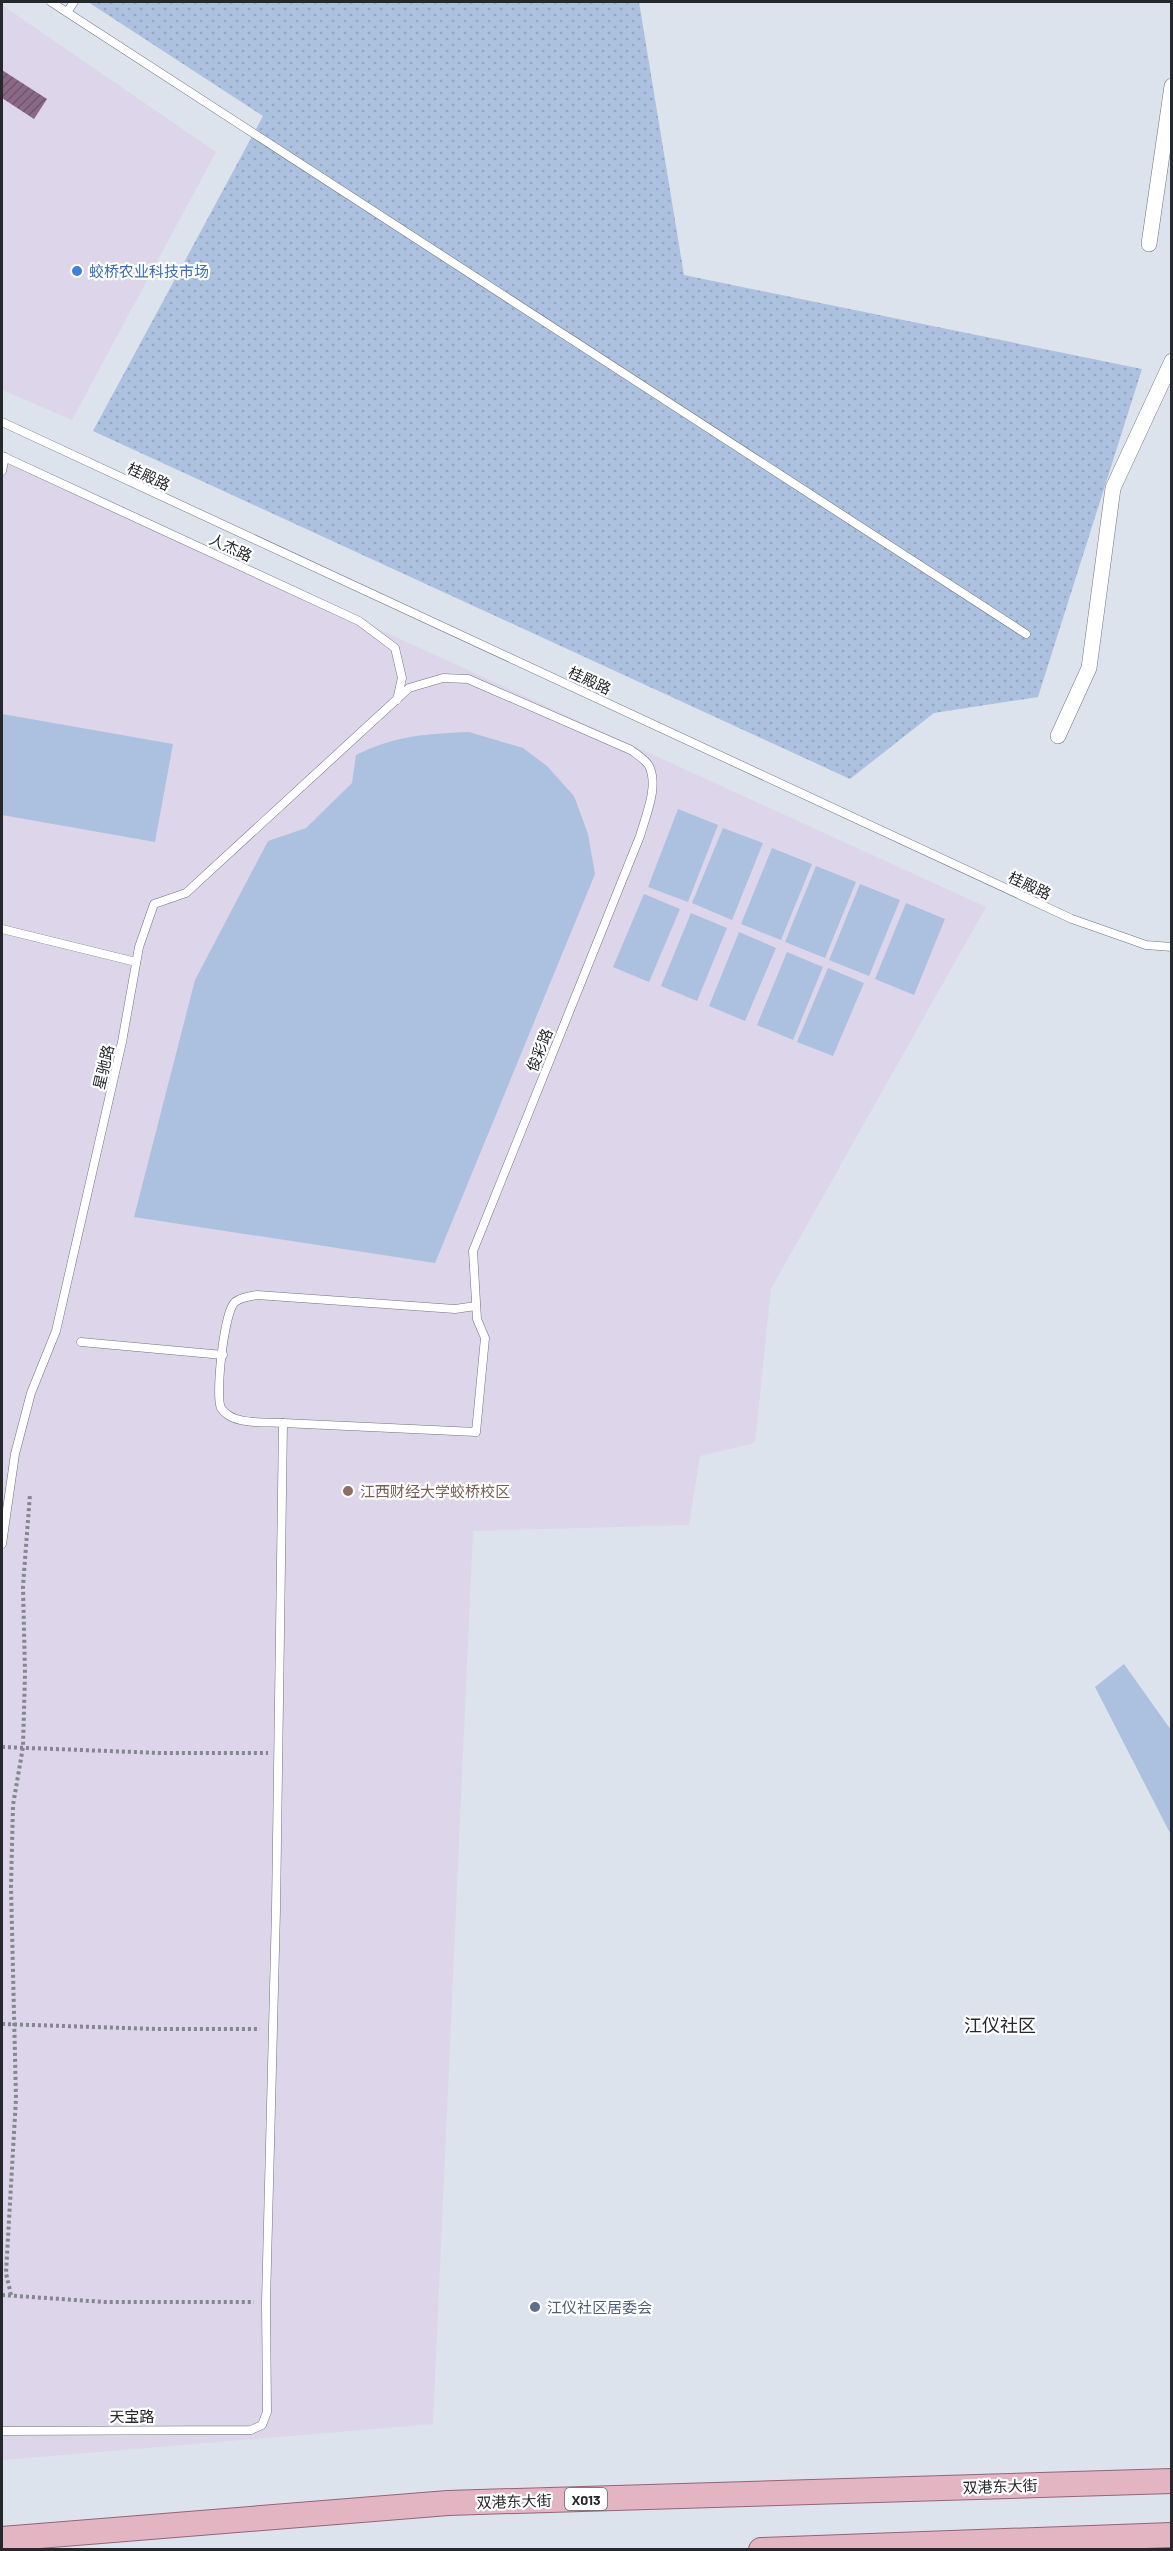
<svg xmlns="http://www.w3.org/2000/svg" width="1173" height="2551" font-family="Barlow,'Noto Sans SC',sans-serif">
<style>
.commercial{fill:#ddd5ea}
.grass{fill:url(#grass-dots)}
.park{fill:#acc1df}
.building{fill:url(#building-hatch)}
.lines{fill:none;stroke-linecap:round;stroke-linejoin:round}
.lane-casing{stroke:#6e747c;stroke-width:9}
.street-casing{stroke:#6e747c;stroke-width:16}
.primary-casing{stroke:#956474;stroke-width:26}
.path{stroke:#83878e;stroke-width:4;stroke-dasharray:3 3;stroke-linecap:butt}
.lane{stroke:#fff;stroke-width:8}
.street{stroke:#fff;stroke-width:15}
.primary{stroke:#e3b5c3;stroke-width:24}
.shop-dot{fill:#3f7fe0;stroke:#fff;stroke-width:2}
.education-dot{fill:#8d6e63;stroke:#fff;stroke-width:2}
.service-dot{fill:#5c6f8a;stroke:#fff;stroke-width:2}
.labels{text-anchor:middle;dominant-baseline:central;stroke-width:4.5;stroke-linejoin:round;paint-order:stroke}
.shield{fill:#fff;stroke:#66686b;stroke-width:1.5}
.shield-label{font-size:14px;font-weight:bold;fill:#25282b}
.shop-label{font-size:15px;fill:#366cbe;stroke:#fff;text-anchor:start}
.street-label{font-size:15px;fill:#25282b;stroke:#fff}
.education-label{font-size:15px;fill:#785e54;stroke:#fff;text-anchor:start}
.service-label{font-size:15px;fill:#4e5e75;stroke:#fff;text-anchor:start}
.quarter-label{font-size:18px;fill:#25282b;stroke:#fff}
</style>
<defs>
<pattern id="grass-dots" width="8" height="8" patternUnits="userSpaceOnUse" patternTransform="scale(1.5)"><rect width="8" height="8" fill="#acc1df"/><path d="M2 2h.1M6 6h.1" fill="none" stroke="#94a6c0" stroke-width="1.8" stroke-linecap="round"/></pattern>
<pattern id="building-hatch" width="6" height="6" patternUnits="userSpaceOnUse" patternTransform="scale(1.5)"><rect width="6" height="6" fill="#896985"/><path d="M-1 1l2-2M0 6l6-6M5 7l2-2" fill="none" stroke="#70566d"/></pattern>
</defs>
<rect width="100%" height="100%" fill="#dde3ed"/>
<g class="commercial">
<polygon points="2,5 216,152 72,420 2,390"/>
<polygon points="2,457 986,907 771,1289 755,1443 700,1456 689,1525 473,1531 433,2424 2,2460"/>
</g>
<polygon class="grass" points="88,2 639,2 684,275 1142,369 1038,697 934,713 850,779 93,431 263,116"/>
<g class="park">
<polygon points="2,714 173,744 155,842 2,815"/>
<path d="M 469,732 L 523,748 L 547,766 L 574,796 L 588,834 L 595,874 L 435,1263 L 134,1217 L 195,980 L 268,841 L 306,828 L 352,783 L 356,755 C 397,735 425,734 469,732 Z"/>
<polygon points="678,809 718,825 688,902 648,887"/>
<polygon points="723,828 763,843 732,920 692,903"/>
<polygon points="772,848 812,864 781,940 741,924"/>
<polygon points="816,866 856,882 825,958 785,942"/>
<polygon points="860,884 900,900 869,976 829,960"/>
<polygon points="644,894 680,909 649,982 613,967"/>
<polygon points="906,903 945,919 914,995 875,979"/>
<polygon points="691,913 727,928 697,1001 661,986"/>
<polygon points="739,932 776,948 745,1021 709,1006"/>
<polygon points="787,952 823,967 793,1040 757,1025"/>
<polygon points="828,968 864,983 833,1056 797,1042"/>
<polygon points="1124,1664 1171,1730 1171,1835 1095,1687"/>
</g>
<polygon class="building" points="2,70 47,99 34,119 2,98"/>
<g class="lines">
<defs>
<g id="lane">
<polyline points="51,2 1026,634"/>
<polyline points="67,12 74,2"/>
<polyline points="2,422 1072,919 1146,945 1172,947"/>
<polyline points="2,456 359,621 395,648 402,678 397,700"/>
<polyline points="2,471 5,457"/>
<polyline points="2,929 136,962"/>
<polyline points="81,1342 223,1355"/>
<path d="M 2,1544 L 15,1454 L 31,1393 L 56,1331 L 122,1042 L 139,947 L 154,904 L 186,893 L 409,688 L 443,678 L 468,679 L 631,750 C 636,754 646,760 649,766 C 659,786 646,815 640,836 L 473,1251 L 477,1319 L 485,1338 L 476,1432 L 283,1423"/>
<path d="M 2,2431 L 251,2430 L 262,2425 L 267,2412 L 266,2302 L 276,1910 L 283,1423 C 267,1422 241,1424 228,1415 C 225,1413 223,1411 221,1408 C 215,1396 224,1311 235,1302 C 240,1298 250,1296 257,1295 L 455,1309 L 476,1306"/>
</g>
<g id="street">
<polyline points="1149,244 1172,86"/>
<polyline points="1058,736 1089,668 1113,488 1172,361"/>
</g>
<g id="primary">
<polyline points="2,2539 448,2503 1172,2481"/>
<polyline points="761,2550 1172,2535"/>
</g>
</defs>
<use href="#lane" class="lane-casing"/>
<use href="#street" class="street-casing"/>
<use href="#primary" class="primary-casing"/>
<g class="path">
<polyline points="2,1747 161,1753 268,1753"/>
<polyline points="2,2024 156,2029 260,2029"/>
<polyline points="2,2295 105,2302 254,2302"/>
<polyline points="11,2295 6,2273 16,2098 11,1886 13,1805 23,1747 25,1674 23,1586 30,1494"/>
</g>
<use href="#lane" class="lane"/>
<use href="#street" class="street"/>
<use href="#primary" class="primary"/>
</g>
<circle class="shop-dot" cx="77" cy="271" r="6"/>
<circle class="education-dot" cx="348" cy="1491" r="6"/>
<circle class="service-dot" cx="535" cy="2307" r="6"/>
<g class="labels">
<rect class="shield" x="565" y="2488" width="42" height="22" rx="4.5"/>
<g class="shield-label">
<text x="586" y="2499">X013</text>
</g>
<g class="shop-label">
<text x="89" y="271">蛟桥农业科技市场</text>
</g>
<g class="street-label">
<text transform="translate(149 476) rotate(25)">桂殿路</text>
<text transform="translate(231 547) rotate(25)">人杰路</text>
<text transform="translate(590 680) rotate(25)">桂殿路</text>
<text transform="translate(1030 885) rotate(25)">桂殿路</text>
<text transform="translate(539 1050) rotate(-68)">俊彩路</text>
<text transform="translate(103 1067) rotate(-77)">星驰路</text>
<text x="132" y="2416">天宝路</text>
<text transform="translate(1000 2486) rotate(-2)">双港东大街</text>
<text transform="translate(514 2501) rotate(-2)">双港东大街</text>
</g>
<g class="education-label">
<text x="360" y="1491">江西财经大学蛟桥校区</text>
</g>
<g class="service-label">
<text x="547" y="2307">江仪社区居委会</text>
</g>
<g class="quarter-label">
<text x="1000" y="2025">江仪社区</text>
</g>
</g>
<rect width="1173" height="2551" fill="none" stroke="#25282b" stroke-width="6"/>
</svg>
